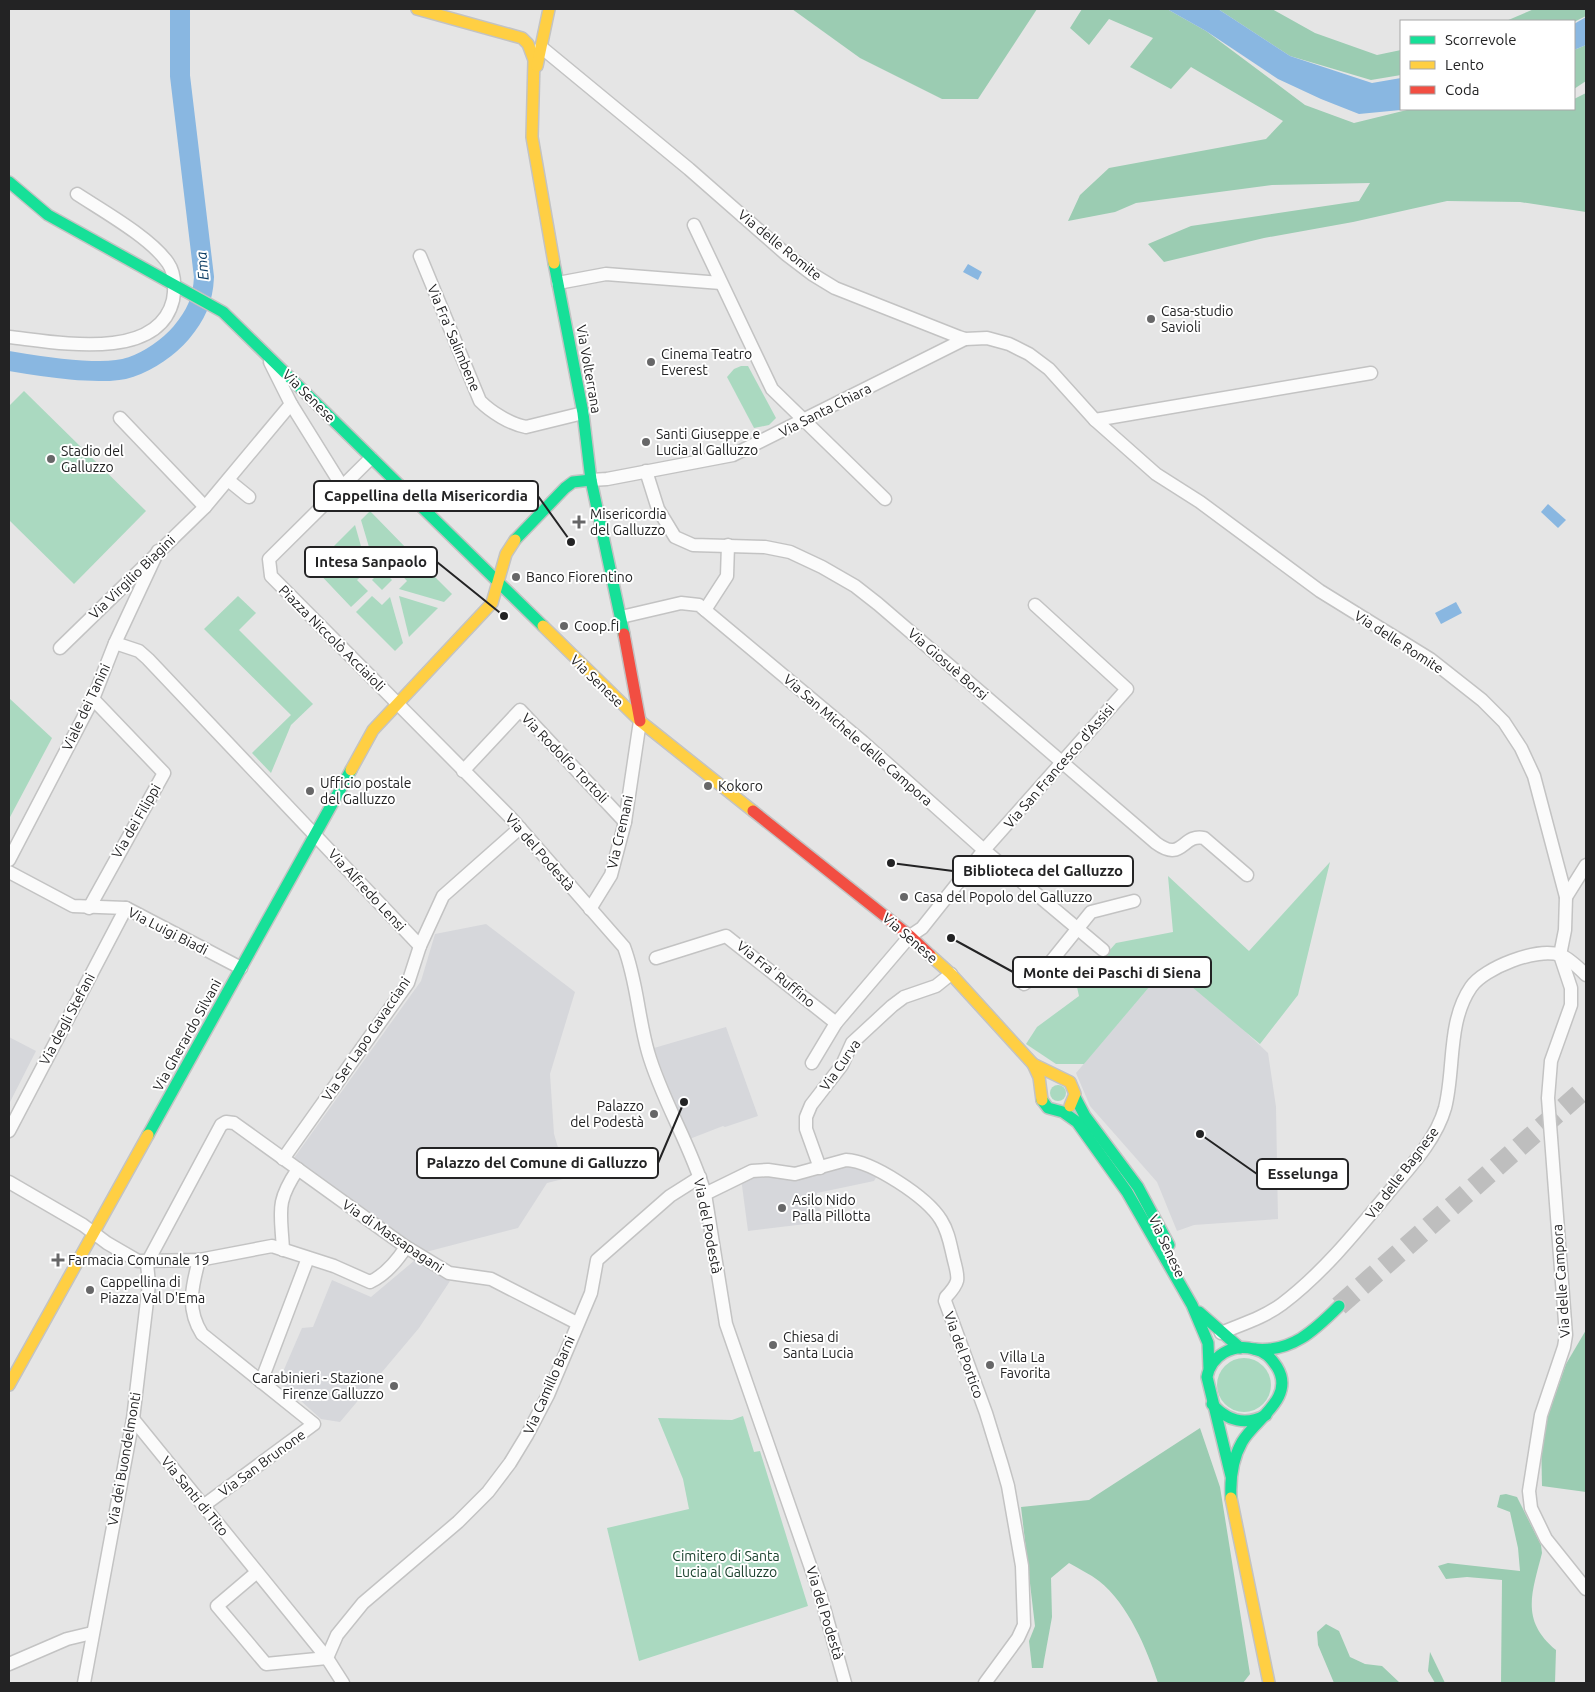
<svg xmlns="http://www.w3.org/2000/svg" width="1595" height="1692" font-family="Ubuntu,sans-serif">
<style>
.built{fill:#d6d7db}
.green{fill:#aad9c0}
.forest{fill:#9bccb2}
.water{fill:#89b7e1}
.lines{fill:none;stroke-linecap:round;stroke-linejoin:round}
.river{stroke:#89b7e1;stroke-width:20}
.primary-tunnel{stroke:#bebebe;stroke-width:20;stroke-dasharray:20 10;stroke-linecap:butt}
.street-casing{stroke:#c3c3c3;stroke-width:15}
.fast-casing{stroke:#c3c3c3;stroke-width:14}
.slow-casing{stroke:#c3c3c3;stroke-width:14}
.jam-casing{stroke:#c3c3c3;stroke-width:14}
.street{stroke:#fbfbfb;stroke-width:12}
.fast{stroke:#16e098;stroke-width:11}
.slow{stroke:#ffcf43;stroke-width:11}
.jam{stroke:#f24e42;stroke-width:11}
.poi-dot{fill:#676768;stroke:#fff;stroke-width:2}
.labels{text-anchor:middle;dominant-baseline:central;stroke-width:4;stroke-linejoin:round;paint-order:stroke}
.street-label{font-size:14px;fill:#232324;stroke:#fff}
.poi-label{font-size:14px;fill:#232324;stroke:#fff;text-anchor:start}
.park-label{font-size:14px;fill:#1a402d;stroke:#fff}
.water-label{font-size:15px;font-style:italic;fill:#0c3d64;stroke:#fff}
.leader{fill:none;stroke:#232324;stroke-width:2}
.callout-dot{fill:#232324;stroke:#fff;stroke-width:2}
.callout{fill:#fff;stroke:#232324;stroke-width:2}
.callout-label{font-size:15px;text-anchor:middle;font-weight:bold;fill:#232324}
</style>
<rect width="100%" height="100%" fill="#e5e5e5"/>
<g class="built">
<polygon points="486,924 575,992 550,1074 554,1134 567,1178 547,1183 518,1228 422,1253 294,1158 421,981 435,934"/>
<polygon points="1167,966 1233,1020 1268,1053 1276,1107 1278,1219 1194,1225 1177,1231 1157,1182 1090,1106 1076,1073"/>
<polygon points="726,1027 758,1116 725,1127 723,1126 687,1140 654,1048"/>
<polygon points="9,1037 36,1051 9,1104"/>
<polygon points="845,1165 878,1174 874,1181 817,1193 822,1222 748,1231 741,1178"/>
<polygon points="415,1260 450,1281 419,1328 340,1422 321,1419 279,1381 302,1328 313,1327 332,1280 371,1297"/>
</g>
<g class="green">
<polygon points="741,366 748,366 776,418 769,425 754,428 727,377 734,369"/>
<polygon points="24,391 146,511 74,584 9,520 9,406"/>
<polygon points="370,511 408,550 392,565 383,556 374,564 361,520"/>
<polygon points="355,525 366,564 326,554"/>
<polygon points="413,555 452,594 444,602 399,589 407,581 397,570"/>
<polygon points="321,559 366,572 357,580 368,591 351,607 313,567"/>
<polygon points="382,570 392,580 382,590 372,580"/>
<polygon points="238,596 256,613 239,630 313,704 291,725 271,773 252,753 291,715 204,629"/>
<polygon points="372,596 382,605 390,597 403,643 395,651 356,612"/>
<polygon points="399,596 438,608 409,637"/>
<polygon points="9,698 52,738 9,819"/>
<polygon points="1330,862 1298,995 1260,1044 1167,966 1084,1064 1056,1064 1026,1044 1037,1027 1079,996 1077,987 1116,943 1173,932 1168,876 1249,951"/>
<circle cx="1058" cy="1093" r="8"/>
<circle cx="1244" cy="1385" r="27"/>
<polygon points="743,1416 754,1452 760,1451 808,1606 639,1661 607,1528 689,1509 683,1479 658,1418 732,1420"/>
</g>
<g class="forest">
<polygon points="792,9 1037,9 978,99 942,99 860,58"/>
<polygon points="1082,9 1167,9 1206,31 1305,105 1354,123 1411,109 1574,109 1574,99 1586,93 1586,212 1520,202 1447,201 1353,222 1264,238 1164,262 1148,244 1191,226 1359,201 1370,183 1272,185 1136,203 1115,212 1068,221 1080,195 1109,168 1266,139 1283,121 1191,67 1171,89 1130,67 1153,38 1109,19 1089,45 1070,28"/>
<polygon points="1218,9 1272,9 1315,33 1377,55 1401,50 1401,75 1371,80 1290,56"/>
<polygon points="1534,9 1586,9 1586,16 1574,22 1506,21"/>
<polygon points="1586,45 1586,81 1574,89 1574,50"/>
<polygon points="1586,1330 1586,1492 1542,1486 1541,1436 1566,1364"/>
<path d="M 1200,1428 L 1220,1487 L 1250,1674 L 1243,1683 L 1158,1683 C 1147,1649 1128,1604 1099,1581 C 1090,1574 1079,1569 1069,1563 L 1051,1578 L 1052,1617 L 1044,1661 L 1043,1668 L 1032,1668 L 1029,1641 L 1035,1626 L 1021,1507 L 1089,1500 Z"/>
<path d="M 1506,1494 L 1517,1497 L 1541,1545 L 1542,1553 C 1532,1593 1520,1620 1556,1650 L 1555,1683 L 1501,1683 L 1502,1580 L 1467,1577 L 1446,1579 L 1438,1566 L 1448,1563 L 1520,1571 L 1518,1548 L 1510,1512 L 1497,1507 L 1500,1495 Z"/>
<polygon points="1326,1624 1339,1631 1350,1657 1365,1664 1382,1666 1400,1683 1334,1683 1318,1645 1317,1632"/>
<polygon points="1430,1652 1445,1683 1435,1683 1428,1671"/>
</g>
<g class="water">
<polygon points="1167,9 1218,9 1290,56 1372,83 1401,78 1401,109 1411,109 1359,114 1321,99 1278,79 1206,31"/>
<polygon points="1586,17 1586,45 1574,50 1574,24"/>
<polygon points="968,264 982,272 978,280 963,272"/>
<polygon points="1548,504 1566,520 1558,528 1541,512"/>
<polygon points="1456,602 1462,613 1441,624 1435,613"/>
</g>
<g class="lines">
<path class="river" d="M 9,361 C 38,366 104,377 131,367 C 149,361 169,347 181,333 C 196,315 203,300 204,277 L 180,76 L 180,9"/>
<polyline class="primary-tunnel" points="1339,1306 1586,1088"/>
<defs>
<g id="street">
<polyline points="541,47 689,169 787,255 812,274 835,288 959,337 965,339 987,338 1009,344 1029,354 1049,369 1095,420 1156,474 1200,502 1320,591 1430,659 1482,700 1504,722 1521,748 1534,776 1566,897 1565,930 1560,955 1571,988 1571,1005 1551,1061 1548,1098 1566,1335 1564,1347 1541,1415 1529,1491 1531,1508 1546,1539 1586,1589"/>
<polyline points="694,225 772,389 885,499"/>
<path d="M 420,256 L 480,401 C 491,412 510,424 526,427 L 583,413"/>
<polyline points="558,283 606,274 721,283"/>
<path d="M 9,337 C 55,342 158,363 173,300 C 175,288 175,273 168,263 C 151,238 103,211 77,194"/>
<polyline points="270,362 291,404 342,486"/>
<polyline points="120,418 205,507"/>
<polyline points="1095,420 1371,373"/>
<path d="M 371,458 L 269,559 L 271,576 L 511,818 L 624,947 C 637,981 638,1017 648,1052 C 662,1101 691,1145 705,1194 L 726,1324 L 821,1597 L 845,1683"/>
<path d="M 646,471 L 658,509 L 675,537 L 693,545 L 765,547 L 790,552 L 822,567 L 855,586 L 878,604 L 1156,843 C 1183,863 1182,833 1204,838 L 1247,875"/>
<polyline points="228,480 249,497"/>
<polyline points="591,480 607,479 733,455 965,339"/>
<polyline points="705,610 727,576 728,545"/>
<polyline points="621,617 681,603 699,605 863,742 984,850 1103,950"/>
<polyline points="115,643 139,651 148,659 420,946"/>
<polyline points="60,648 205,507 291,404"/>
<polyline points="463,771 520,710 625,822"/>
<polyline points="9,860 93,699 115,643 158,551"/>
<polyline points="9,872 73,906 126,908 241,968"/>
<polyline points="1566,897 1586,865"/>
<polyline points="89,908 164,773 93,699"/>
<polyline points="590,909 611,875 625,822 640,721"/>
<polyline points="656,958 726,936 836,1023"/>
<polyline points="1024,984 1045,969 1091,912 1134,901"/>
<polyline points="812,1063 836,1023 910,936 922,928 984,850 1127,689 1035,605"/>
<polyline points="9,1131 126,908"/>
<polyline points="283,1159 408,983 420,946 443,896 520,828"/>
<polyline points="820,1168 806,1129 806,1117 811,1105 842,1065 852,1043 892,1006 904,997 936,986 951,974"/>
<path d="M 9,1182 L 83,1225 L 107,1243 L 138,1261 L 199,1260 L 272,1246 L 334,1266 L 370,1282 C 385,1275 397,1261 406,1247"/>
<path d="M 705,1194 L 752,1171 L 768,1170 L 795,1174 L 846,1160 C 872,1161 927,1197 941,1220 C 948,1231 950,1243 953,1256 C 958,1278 962,1280 946,1297 L 945,1301 L 986,1413 L 1002,1465 L 1008,1486 L 1022,1566 L 1024,1625 L 1018,1638 L 985,1683"/>
<path d="M 283,1250 C 281,1211 275,1203 298,1169"/>
<path d="M 199,1260 C 192,1286 186,1309 202,1334 L 314,1424 L 203,1506"/>
<path d="M 1221,1333 C 1242,1324 1263,1318 1282,1304 C 1323,1273 1356,1232 1389,1192 C 1410,1167 1436,1140 1445,1108 C 1455,1069 1447,1022 1471,987 C 1484,968 1537,947 1560,955 C 1569,958 1579,968 1586,975"/>
<polyline points="261,1382 308,1258"/>
<polyline points="133,1419 327,1658 343,1683"/>
<polyline points="257,1572 217,1606 266,1664 327,1658"/>
<polyline points="327,1658 337,1635 363,1603 458,1522 488,1492 510,1463 527,1435 548,1395 591,1293 597,1260 670,1196 700,1177"/>
<polyline points="9,1664 67,1639 92,1633"/>
<polyline points="84,1683 133,1419 149,1284 147,1263 221,1125 226,1122 234,1123 406,1247 449,1273 491,1279 577,1323"/>
</g>
<g id="fast">
<polyline points="9,182 48,215 223,312 543,626"/>
<polyline points="554,263 583,413 591,480 624,634"/>
<polyline points="515,540 565,488 573,482 591,480"/>
<polyline points="1075,1097 1085,1116 1138,1187 1169,1245"/>
<polyline points="1042,1100 1048,1108 1063,1112 1077,1122 1127,1192 1192,1305 1208,1343 1209,1368"/>
<polyline points="148,1135 351,770"/>
<polyline points="1199,1312 1240,1348"/>
<path d="M 1254,1349 C 1291,1353 1314,1331 1339,1306"/>
<path d="M 1212,1404 C 1227,1421 1246,1426 1266,1415"/>
<path d="M 1231,1476 L 1207,1377 C 1211,1356 1232,1343 1254,1349 C 1265,1351 1271,1358 1277,1367 C 1296,1398 1255,1419 1242,1442 C 1233,1458 1230,1479 1231,1498"/>
</g>
<g id="slow">
<polyline points="417,9 522,38 528,44 534,60 532,137 554,263"/>
<polyline points="537,66 549,9"/>
<polyline points="543,626 640,721 753,811"/>
<polyline points="351,770 373,730 492,603 506,554 515,540"/>
<polyline points="930,955 951,974 1033,1064 1039,1077 1042,1100"/>
<polyline points="1033,1064 1070,1082 1075,1094 1070,1106"/>
<polyline points="9,1385 148,1135"/>
<polyline points="1231,1498 1269,1683"/>
</g>
<g id="jam">
<polyline points="624,634 640,721"/>
<polyline points="753,811 910,936 930,955"/>
</g>
</defs>
<use href="#street" class="street-casing"/>
<use href="#fast" class="fast-casing"/>
<use href="#slow" class="slow-casing"/>
<use href="#jam" class="jam-casing"/>
<use href="#street" class="street"/>
<use href="#fast" class="fast"/>
<use href="#slow" class="slow"/>
<use href="#jam" class="jam"/>
</g>
<g class="poi-dot">
<circle cx="1151" cy="319" r="5"/>
<circle cx="651" cy="362" r="5"/>
<circle cx="646" cy="442" r="5"/>
<circle cx="51" cy="459" r="5"/>
<path d="M576.5 514.5h5v5h5v5h-5v5h-5v-5h-5v-5h5z"/>
<circle cx="516" cy="577" r="5"/>
<circle cx="564" cy="626" r="5"/>
<circle cx="708" cy="786" r="5"/>
<circle cx="310" cy="791" r="5"/>
<circle cx="904" cy="897" r="5"/>
<circle cx="654" cy="1114" r="5"/>
<circle cx="782" cy="1208" r="5"/>
<path d="M55.5 1252.5h5v5h5v5h-5v5h-5v-5h-5v-5h5z"/>
<circle cx="90" cy="1290" r="5"/>
<circle cx="773" cy="1345" r="5"/>
<circle cx="990" cy="1365" r="5"/>
<circle cx="394" cy="1386" r="5"/>
</g>
<g class="labels">
<g class="street-label">
<text transform="translate(780 245) rotate(39)">Via delle Romite</text>
<text transform="translate(454 338) rotate(67)">Via Fra' Salimbene</text>
<text transform="translate(589 369) rotate(80)">Via Volterrana</text>
<text transform="translate(309 396) rotate(45)">Via Senese</text>
<text transform="translate(825 410) rotate(-27)">Via Santa Chiara</text>
<text transform="translate(132 577) rotate(-44)">Via Virgilio Biagini</text>
<text transform="translate(332 638) rotate(45)">Piazza Niccolò Acciaioli</text>
<text transform="translate(1399 642) rotate(33)">Via delle Romite</text>
<text transform="translate(948 664) rotate(41)">Via Giosuè Borsi</text>
<text transform="translate(597 681) rotate(44)">Via Senese</text>
<text transform="translate(86 707) rotate(-65)">Viale dei Tanini</text>
<text transform="translate(858 740) rotate(41)">Via San Michele delle Campora</text>
<text transform="translate(565 758) rotate(46)">Via Rodolfo Tortoli</text>
<text transform="translate(1059 766) rotate(-49)">Via San Francesco d'Assisi</text>
<text transform="translate(136 821) rotate(-60)">Via dei Filippi</text>
<text transform="translate(620 832) rotate(-77)">Via Cremani</text>
<text transform="translate(540 852) rotate(49)">Via del Podestà</text>
<text transform="translate(367 890) rotate(47)">Via Alfredo Lensi</text>
<text transform="translate(168 931) rotate(27)">Via Luigi Biadi</text>
<text transform="translate(910 938) rotate(41)">Via Senese</text>
<text transform="translate(776 974) rotate(39)">Via Fra' Ruffino</text>
<text transform="translate(67 1019) rotate(-62)">Via degli Stefani</text>
<text transform="translate(187 1035) rotate(-61)">Via Gherardo Silvani</text>
<text transform="translate(366 1039) rotate(-56)">Via Ser Lapo Gavacciani</text>
<text transform="translate(840 1065) rotate(-55)">Via Curva</text>
<text transform="translate(1402 1173) rotate(-53)">Via delle Bagnese</text>
<text transform="translate(708 1226) rotate(79)">Via del Podestà</text>
<text transform="translate(393 1236) rotate(34)">Via di Massapagani</text>
<text transform="translate(1167 1246) rotate(65)">Via Senese</text>
<text transform="translate(1561 1281) rotate(-94)">Via delle Campora</text>
<text transform="translate(964 1355) rotate(70)">Via del Portico</text>
<text transform="translate(549 1385) rotate(-66)">Via Camillo Barni</text>
<text transform="translate(124 1459) rotate(-80)">Via dei Buondelmonti</text>
<text transform="translate(262 1463) rotate(-36)">Via San Brunone</text>
<text transform="translate(195 1496) rotate(51)">Via Santi di Tito</text>
<text transform="translate(825 1613) rotate(73)">Via del Podestà</text>
</g>
<g class="poi-label">
<text x="1161" y="311">Casa-studio<tspan x="1161" dy="16">Savioli</tspan></text>
<text x="661" y="354">Cinema Teatro<tspan x="661" dy="16">Everest</tspan></text>
<text x="656" y="434">Santi Giuseppe e<tspan x="656" dy="16">Lucia al Galluzzo</tspan></text>
<text x="61" y="451">Stadio del<tspan x="61" dy="16">Galluzzo</tspan></text>
<text x="590" y="514">Misericordia<tspan x="590" dy="16">del Galluzzo</tspan></text>
<text x="526" y="577">Banco Fiorentino</text>
<text x="574" y="626">Coop.fi</text>
<text x="320" y="783">Ufficio postale<tspan x="320" dy="16">del Galluzzo</tspan></text>
<text x="718" y="786">Kokoro</text>
<text x="914" y="897">Casa del Popolo del Galluzzo</text>
<text x="644" y="1106" text-anchor="end">Palazzo<tspan x="644" dy="16">del Podestà</tspan></text>
<text x="792" y="1200">Asilo Nido<tspan x="792" dy="16">Palla Pillotta</tspan></text>
<text x="68" y="1260">Farmacia Comunale 19</text>
<text x="100" y="1282">Cappellina di<tspan x="100" dy="16">Piazza Val D'Ema</tspan></text>
<text x="783" y="1337">Chiesa di<tspan x="783" dy="16">Santa Lucia</tspan></text>
<text x="1000" y="1357">Villa La<tspan x="1000" dy="16">Favorita</tspan></text>
<text x="384" y="1378" text-anchor="end">Carabinieri - Stazione<tspan x="384" dy="16">Firenze Galluzzo</tspan></text>
</g>
<g class="park-label">
<text x="726" y="1556">Cimitero di Santa<tspan x="726" dy="16">Lucia al Galluzzo</tspan></text>
</g>
<g class="water-label">
<text transform="translate(202 266) rotate(-95)">Ema</text>
</g>
</g>
<path class="leader" d="M571 542L538 496M504 616L437 562M891 863L953 871M951 938L1013 972M684 1102L658 1163M1200 1134L1257 1174"/>
<g class="callout-dot">
<circle cx="571" cy="542" r="5"/>
<circle cx="504" cy="616" r="5"/>
<circle cx="891" cy="863" r="5"/>
<circle cx="951" cy="938" r="5"/>
<circle cx="684" cy="1102" r="5"/>
<circle cx="1200" cy="1134" r="5"/>
</g>
<g class="callout">
<rect x="314" y="481" width="224" height="30" rx="5"/>
<rect x="305" y="547" width="132" height="30" rx="5"/>
<rect x="953" y="856" width="180" height="30" rx="5"/>
<rect x="1013" y="957" width="198" height="30" rx="5"/>
<rect x="417" y="1148" width="241" height="30" rx="5"/>
<rect x="1257" y="1159" width="91" height="30" rx="5"/>
</g>
<g class="callout-label">
<text x="426" y="501">Cappellina della Misericordia</text>
<text x="371" y="567">Intesa Sanpaolo</text>
<text x="1043" y="876">Biblioteca del Galluzzo</text>
<text x="1112" y="978">Monte dei Paschi di Siena</text>
<text x="537" y="1168">Palazzo del Comune di Galluzzo</text>
<text x="1303" y="1179">Esselunga</text>
</g>
<rect width="1595" height="1692" fill="none" stroke="#232324" stroke-width="20"/>
<rect x="1400" y="20" width="175" height="90" fill="#ffffff" stroke="#a7a7a7"/>
<rect x="1410" y="36" width="25" height="8" fill="#16e098" stroke="#a7a7a7"/>
<text x="1445" y="45" font-size="15" fill="#232324">Scorrevole</text>
<rect x="1410" y="61" width="25" height="8" fill="#ffcf43" stroke="#a7a7a7"/>
<text x="1445" y="70" font-size="15" fill="#232324">Lento</text>
<rect x="1410" y="86" width="25" height="8" fill="#f24e42" stroke="#a7a7a7"/>
<text x="1445" y="95" font-size="15" fill="#232324">Coda</text>
</svg>
